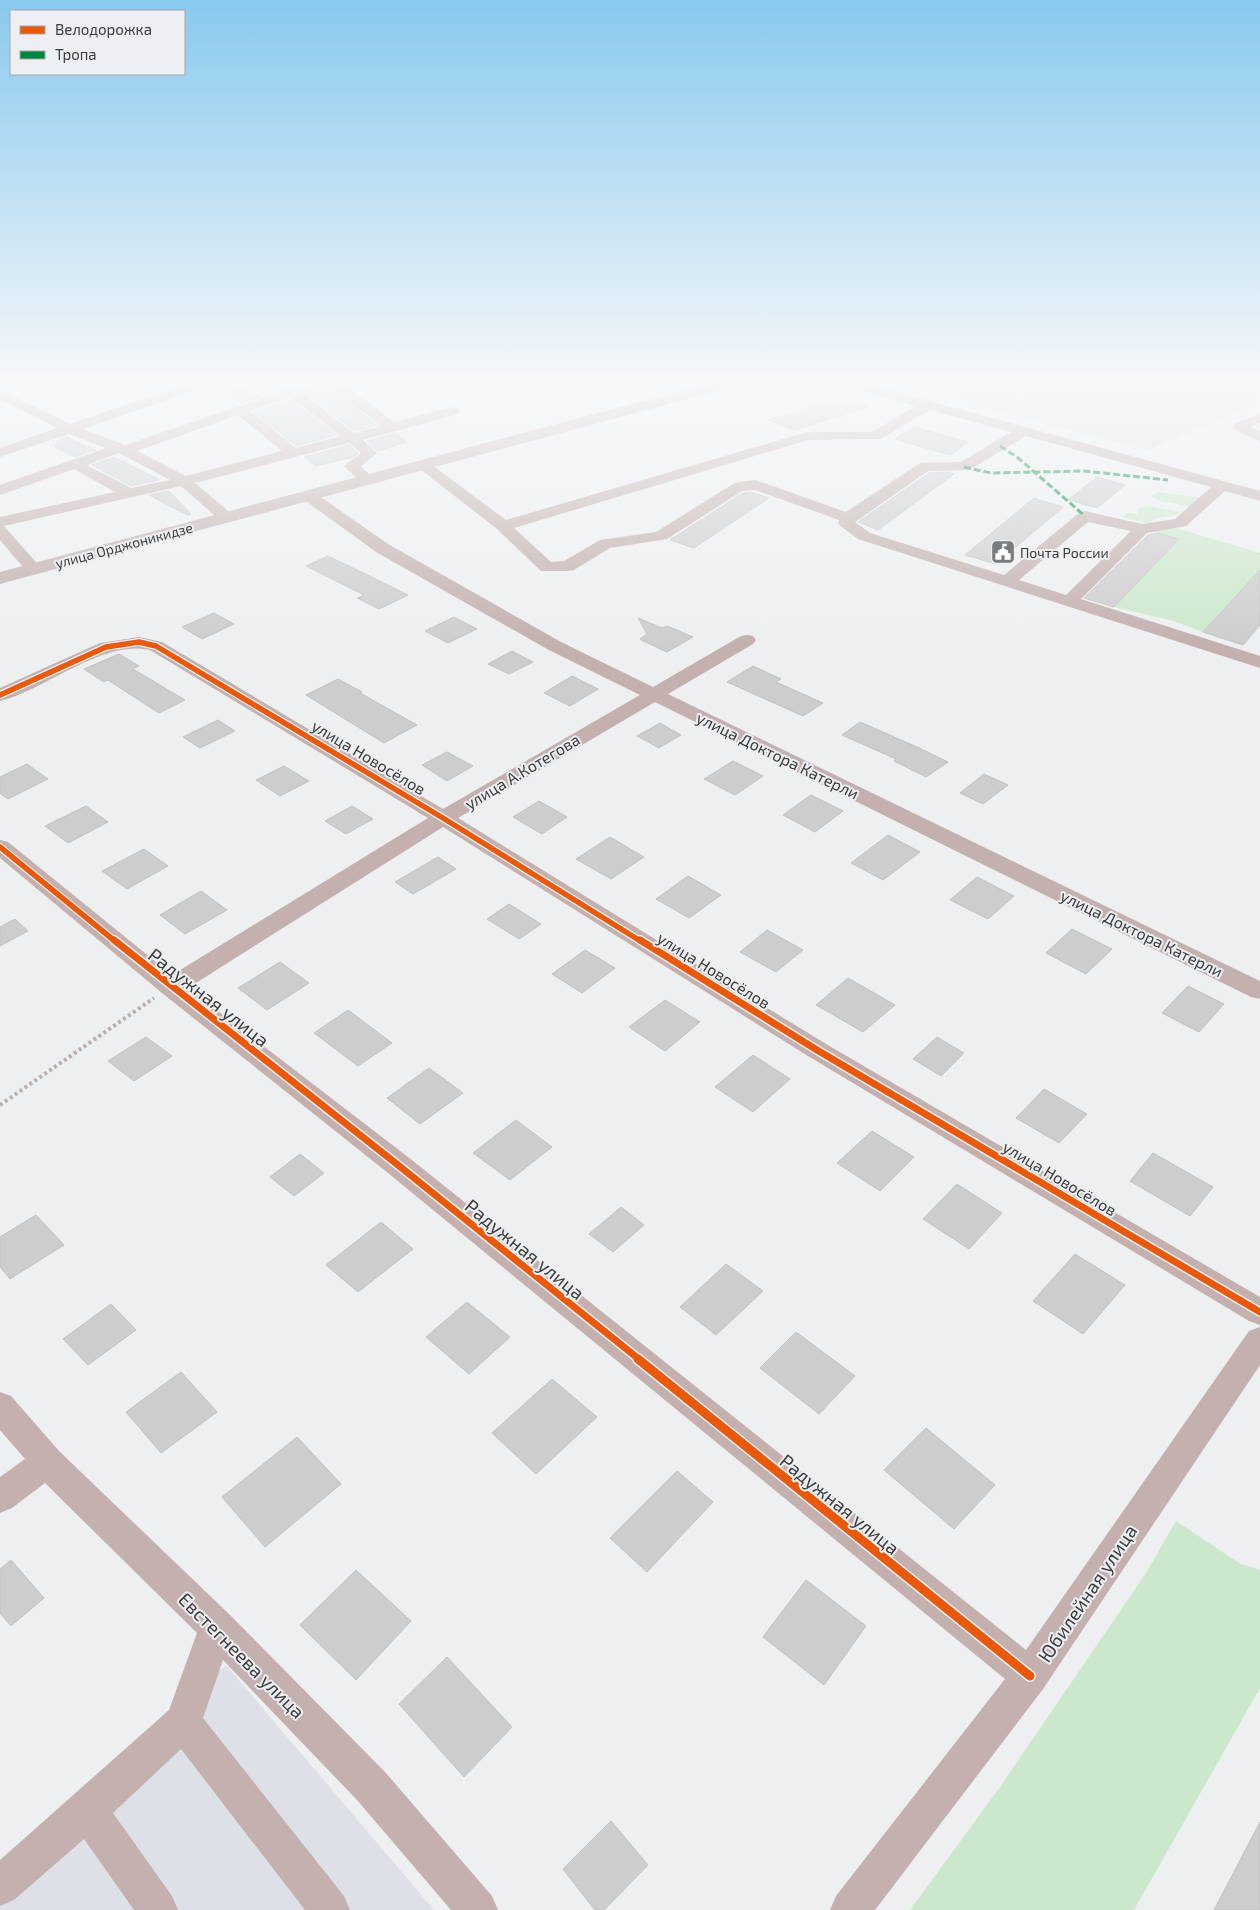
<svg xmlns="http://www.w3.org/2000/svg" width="1260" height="1910" font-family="'Exo 2',sans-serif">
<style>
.built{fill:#dde0e6}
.green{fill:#cce8cc}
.building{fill:#cdcdce;stroke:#c0c1c1}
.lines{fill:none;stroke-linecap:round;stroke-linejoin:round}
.path{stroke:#b9afaf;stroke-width:4;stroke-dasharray:3 3;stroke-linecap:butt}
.minor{fill:#c3b0af;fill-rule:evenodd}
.major{fill:#c2b1b1;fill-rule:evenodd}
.quiet{stroke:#00873e;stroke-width:3;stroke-dasharray:7 3;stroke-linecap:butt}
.cycleway-far2-casing{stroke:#edeff2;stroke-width:8}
.cycleway-far1-casing{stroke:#edeff2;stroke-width:10}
.cycleway-casing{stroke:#edeff2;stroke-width:12}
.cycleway-far2{stroke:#e8590c;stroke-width:5.5}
.cycleway-far1{stroke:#e8590c;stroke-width:7}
.cycleway{stroke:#e8590c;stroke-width:9}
.labels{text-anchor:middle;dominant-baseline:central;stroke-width:4;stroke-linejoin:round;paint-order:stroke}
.far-street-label{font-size:14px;fill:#3b3c3d;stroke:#edeff2}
.far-poi-label{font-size:14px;fill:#3b3c3d;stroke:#edeff2;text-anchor:start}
.street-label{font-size:16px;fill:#3b3c3d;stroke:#edeff2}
.near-street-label{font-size:19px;fill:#3b3c3d;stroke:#edeff2}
</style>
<rect width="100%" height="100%" fill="#eeeff1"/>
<g class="built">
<polygon points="877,380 1260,380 1260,403 1148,450"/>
<polygon points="226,1665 434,1910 0,1910 0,1866"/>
</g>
<g class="green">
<polygon points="1159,492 1202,498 1193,507 1160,501 1153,498 1152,495"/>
<path d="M 1148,506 L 1180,512 C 1173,519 1159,514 1148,523 L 1121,517 L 1127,513 L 1137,514 L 1139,508 Z"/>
<polygon points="1176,528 1260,553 1260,570 1203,632 1174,621 1114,607 1179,539 1146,530"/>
<polygon points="1176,1521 1239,1563 1260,1570 1260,1688 1134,1910 910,1910 1000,1787 1146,1573"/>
</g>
<g class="building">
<polygon points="222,380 259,397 241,403 219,385"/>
<polygon points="322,382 334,390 377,425 354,431 299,388"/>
<polygon points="290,399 337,435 296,446 254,412"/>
<polygon points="824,404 865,404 866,408 794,430 768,420"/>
<polygon points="914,427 968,442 950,455 895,439"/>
<polygon points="394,433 407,442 377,451 367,441"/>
<polygon points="66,437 96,450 75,457 55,447 58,440"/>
<polygon points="349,445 358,453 353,457 316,466 304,457"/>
<polygon points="114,457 158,479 159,480 131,486 92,465"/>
<polygon points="949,472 954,474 878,530 858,522 929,473"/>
<polygon points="1097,477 1125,485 1097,508 1068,500"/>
<polygon points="169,491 191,514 189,516 149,495"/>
<polygon points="750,492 769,498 694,548 670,540 743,493"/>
<polygon points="1034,498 1063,507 996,564 965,555"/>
<polygon points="1157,533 1179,539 1114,607 1084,598 1148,535"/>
<polygon points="328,556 386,584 408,595 379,609 357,598 364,595 306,566"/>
<polygon points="1260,570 1260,625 1243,645 1203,632"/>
<polygon points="214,613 234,624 202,639 182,627"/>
<polygon points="454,617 477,629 448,643 425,631"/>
<polygon points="638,618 662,628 667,626 693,637 667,652 641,640 640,639 647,634"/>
<polygon points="512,651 533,662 509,674 488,664"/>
<polygon points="119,654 139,666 133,669 185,700 159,713 108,680 104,682 84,669"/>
<polygon points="753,666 781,679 776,682 823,703 803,716 727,682"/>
<polygon points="572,676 598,689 570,706 544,693"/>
<polygon points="338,679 362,692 360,693 417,725 384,743 306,695"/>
<polygon points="218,720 235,731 200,748 183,737"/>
<polygon points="860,722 917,747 948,762 926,777 894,761 896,759 842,735"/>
<polygon points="660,723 681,735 659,748 637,736"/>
<polygon points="447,752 473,766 447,781 422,765"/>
<polygon points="733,761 763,776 735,795 704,779"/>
<polygon points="27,764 48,779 8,799 0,793 0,777"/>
<polygon points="284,766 309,781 280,796 256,780"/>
<polygon points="984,774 1008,785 983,804 960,793"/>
<polygon points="811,795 843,811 815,832 783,815"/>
<polygon points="539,801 567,817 542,834 513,817"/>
<polygon points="86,806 108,822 68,843 45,826"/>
<polygon points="352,806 373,819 346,834 325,821"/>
<polygon points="888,835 920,852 883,880 851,863"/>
<polygon points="610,837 644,857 611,879 576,859"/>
<polygon points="144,849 168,866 127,889 102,871"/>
<polygon points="438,857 456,869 413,894 395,882"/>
<polygon points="688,876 721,895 689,918 656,899"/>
<polygon points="977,877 1014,896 988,919 950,900"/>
<polygon points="201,891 227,910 185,934 160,915"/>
<polygon points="509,904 541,924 519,939 487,919"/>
<polygon points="15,919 28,931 0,946 0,927"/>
<polygon points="1072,929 1112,949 1086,974 1046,953"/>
<polygon points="767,930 803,950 776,972 740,952"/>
<polygon points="585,950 615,968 582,993 552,974"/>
<polygon points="280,962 309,983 267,1010 238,988"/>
<polygon points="848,978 895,1005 863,1032 816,1005"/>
<polygon points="1188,986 1224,1004 1199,1032 1162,1013"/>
<polygon points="665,1000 700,1022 665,1051 629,1027"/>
<polygon points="348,1010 392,1043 358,1066 314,1033"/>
<polygon points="146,1037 172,1056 134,1081 108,1061"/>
<polygon points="937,1037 964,1053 941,1076 913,1059"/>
<polygon points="753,1055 790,1079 753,1112 715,1087"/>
<polygon points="429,1068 463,1093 420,1124 387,1098"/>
<polygon points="1044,1089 1087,1114 1059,1143 1016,1118"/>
<polygon points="516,1120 552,1147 510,1180 473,1153"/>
<polygon points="872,1131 914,1157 880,1191 837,1163"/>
<polygon points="1153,1153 1213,1187 1190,1216 1130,1181"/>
<polygon points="300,1154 324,1173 294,1196 270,1177"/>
<polygon points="957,1184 1002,1213 969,1249 923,1219"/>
<polygon points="621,1207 644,1225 613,1252 589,1234"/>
<polygon points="36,1215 64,1245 10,1279 0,1267 0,1237"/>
<polygon points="381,1222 413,1249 358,1292 326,1265"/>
<polygon points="1075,1254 1125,1285 1083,1334 1033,1301"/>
<polygon points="726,1264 763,1291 716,1335 680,1307"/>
<polygon points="467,1302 510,1337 469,1374 426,1337"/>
<polygon points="111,1304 136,1330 88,1365 63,1339"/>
<polygon points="796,1332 855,1376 819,1414 760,1368"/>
<polygon points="181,1372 217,1412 161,1453 126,1412"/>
<polygon points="552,1379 597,1417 536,1474 492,1433"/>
<polygon points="926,1428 995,1485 954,1529 884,1470"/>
<polygon points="297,1437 341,1484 265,1547 222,1497"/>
<polygon points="677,1471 713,1502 647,1572 610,1538"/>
<polygon points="11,1560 44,1598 11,1626 0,1613 0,1569"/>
<polygon points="356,1570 411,1621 356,1680 300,1625"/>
<polygon points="806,1580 866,1626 824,1685 763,1637"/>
<polygon points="447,1657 512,1727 464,1777 399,1704"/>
<polygon points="611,1821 648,1865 604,1910 595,1910 563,1869"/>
<polygon points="1260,1822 1260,1910 1214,1910"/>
</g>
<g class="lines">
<polyline class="path" points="0,1105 154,998"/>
<g class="minor">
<path d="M 198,380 L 218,380 L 216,383 L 83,429 L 125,445 L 292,388 L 297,389 L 354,433 L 381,426 L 324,380 L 340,380 L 344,384 L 355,380 L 375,380 L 373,383 L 352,390 L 394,422 L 453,407 L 458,408 L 460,411 L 458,414 L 363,440 L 377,453 L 361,466 L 375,480 L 372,483 L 362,483 L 344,466 L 361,453 L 349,443 L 195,483 L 233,515 L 235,518 L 233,521 L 221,521 L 181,486 L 4,526 L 42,569 L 40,573 L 28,573 L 0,540 L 0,517 L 115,492 L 74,469 L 0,495 L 0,485 L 106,448 L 69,434 L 0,457 L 0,448 L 57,428 L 0,399 L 0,390 L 70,424 ZM 290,397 L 341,436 L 296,448 L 250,411 ZM 238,415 L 282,451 L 186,476 L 137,451 ZM 119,453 L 170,480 L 131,488 L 87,465 Z"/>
<path d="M 830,380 L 853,380 L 1260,491 L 1260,501 L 1225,491 L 1186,526 L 1147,533 L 1081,599 L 1260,656 L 1260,668 L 858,539 L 838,524 L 839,520 L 755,490 L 742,491 L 667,539 L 610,548 L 574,570 L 568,571 L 541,571 L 497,529 L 415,465 L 418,462 L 428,462 L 506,520 L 807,432 L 872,432 L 916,406 L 832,383 ZM 930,410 L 1011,432 L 961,462 L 920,463 L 846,512 L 761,482 L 756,480 L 738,482 L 733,484 L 656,532 L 600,540 L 564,561 L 551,562 L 514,528 L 808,440 L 880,439 ZM 1026,436 L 1211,487 L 1175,519 L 1142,524 L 1085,511 L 1079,513 L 1004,575 L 870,533 L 855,522 L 928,471 L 969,470 ZM 1088,522 L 1131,531 L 1066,595 L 1019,580 Z"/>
<polygon points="1260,413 1260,423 1251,427 1260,432 1260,442 1235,430 1233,427 1235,424"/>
<path d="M 309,491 L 315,493 L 388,544 L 561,642 L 653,687 L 741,636 L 747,635 L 753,636 L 756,640 L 753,644 L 668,694 L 1260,981 L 1260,999 L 1251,997 L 655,702 L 458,818 L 826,1044 L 1260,1297 L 1260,1325 L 1249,1321 L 808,1056 L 443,827 L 188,988 L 408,1157 L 1026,1650 L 1249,1331 L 1260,1327 L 1260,1365 L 1043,1689 L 875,1910 L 830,1910 L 836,1896 L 1005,1679 L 388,1173 L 162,993 L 0,858 L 0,840 L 8,842 L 172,975 L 428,818 L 150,650 C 103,639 45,690 0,701 L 0,688 L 100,643 L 139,637 L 162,642 L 443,809 L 640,695 L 549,650 L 376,552 L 303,499 L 301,496 L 303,493 Z"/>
<polygon points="0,1392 11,1396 59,1451 230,1615 385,1772 492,1896 498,1910 451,1910 357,1800 223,1660 203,1718 344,1896 350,1910 305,1910 181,1749 113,1813 172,1896 178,1910 134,1910 84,1839 14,1900 0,1906 0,1860 169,1710 197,1633 45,1483 12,1508 0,1513 0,1477 25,1459 0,1430"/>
</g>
<polygon class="major" points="723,380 749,380 747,383 0,584 0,572"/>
<g class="quiet">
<polyline points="1000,446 1017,457 1085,516"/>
<polyline points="964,467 991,473 1084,471 1168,480"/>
</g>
<defs>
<g id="cycleway-far2">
<polyline points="0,695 106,647 139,642 156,646 443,818 642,942"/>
<polyline points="0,847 116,942"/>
</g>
<g id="cycleway-far1">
<polyline points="114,940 398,1165 640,1360"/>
<polyline points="640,940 817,1050 1260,1312"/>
</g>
<polyline id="cycleway" points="638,1359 1030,1676"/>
</defs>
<use href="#cycleway-far2" class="cycleway-far2-casing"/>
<use href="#cycleway-far1" class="cycleway-far1-casing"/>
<use href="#cycleway" class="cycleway-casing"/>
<use href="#cycleway-far2" class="cycleway-far2"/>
<use href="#cycleway-far1" class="cycleway-far1"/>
<use href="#cycleway" class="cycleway"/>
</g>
<linearGradient id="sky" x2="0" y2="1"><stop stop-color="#88c9ee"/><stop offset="0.59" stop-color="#f7f8f9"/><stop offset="1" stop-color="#f7f8f9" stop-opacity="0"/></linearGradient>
<rect width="1260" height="647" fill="url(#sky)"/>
<defs>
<symbol id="civic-square" viewBox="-11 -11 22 22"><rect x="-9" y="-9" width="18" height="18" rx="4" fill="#7a7b7c" stroke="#edeff2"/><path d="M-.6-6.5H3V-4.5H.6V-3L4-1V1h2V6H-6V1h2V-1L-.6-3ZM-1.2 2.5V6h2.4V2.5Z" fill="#fff"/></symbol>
</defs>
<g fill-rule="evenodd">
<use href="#civic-square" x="989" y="538" width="28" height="28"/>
</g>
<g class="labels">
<g class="far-street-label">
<text transform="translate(124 545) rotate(-15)">улица Орджоникидзе</text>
</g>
<g class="far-poi-label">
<text x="1020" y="552">Почта России</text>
</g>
<g class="street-label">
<text transform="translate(778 755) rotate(26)">улица Доктора Катерли</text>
<text transform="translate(369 757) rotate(31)">улица Новосёлов</text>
<text transform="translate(522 771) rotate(-31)">улица А.Котегова</text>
<text transform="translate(1142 933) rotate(26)">улица Доктора Катерли</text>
<text transform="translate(714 970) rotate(32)">улица Новосёлов</text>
<text transform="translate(1060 1178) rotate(31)">улица Новосёлов</text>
</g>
<g class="near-street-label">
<text transform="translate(209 997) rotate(38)">Радужная улица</text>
<text transform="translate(525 1249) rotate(39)">Радужная улица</text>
<text transform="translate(840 1504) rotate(39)">Радужная улица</text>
<text transform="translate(1087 1593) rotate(-56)">Юбилейная улица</text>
<text transform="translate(242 1655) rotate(45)">Евстегнеева улица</text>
</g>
</g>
<rect x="10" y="10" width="175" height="65" fill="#edeff2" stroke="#a6a7aa"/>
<rect x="20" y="26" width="25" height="8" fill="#e8590c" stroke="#a6a7aa"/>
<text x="55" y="35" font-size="15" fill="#3b3c3d">Велодорожка</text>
<rect x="20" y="51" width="25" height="8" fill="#00873e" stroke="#a6a7aa"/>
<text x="55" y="60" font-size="15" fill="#3b3c3d">Тропа</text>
</svg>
